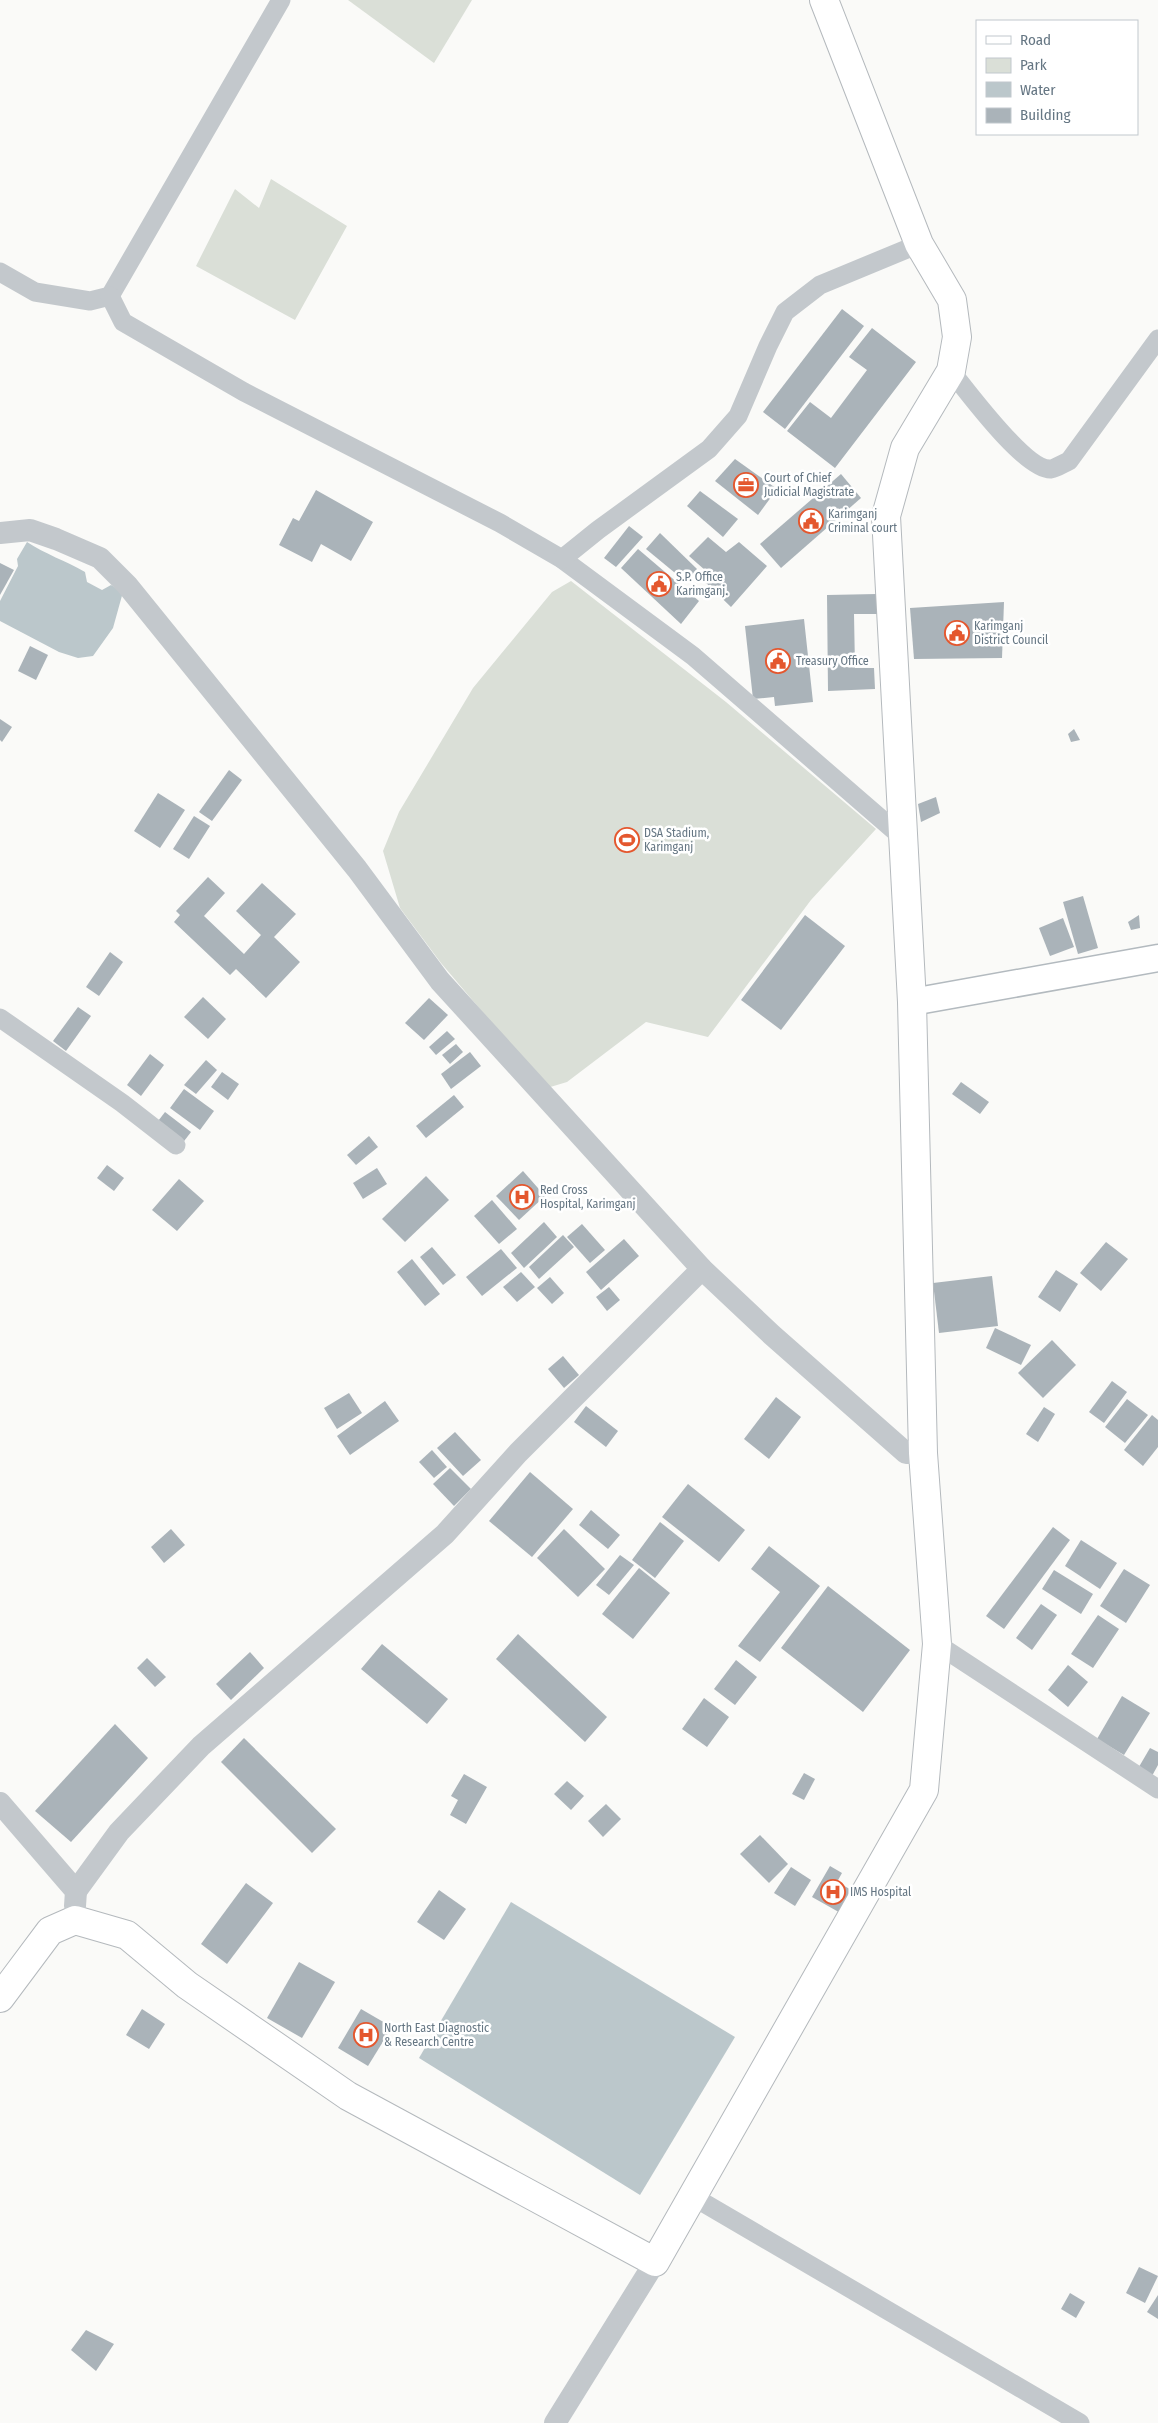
<svg xmlns="http://www.w3.org/2000/svg" width="1158" height="2423" font-family="'Fira Sans Condensed',sans-serif">
<style>
.green{fill:#dadfd7}
.water{fill:#bbc7cb}
.building{fill:#aab3b9}
.lines{fill:none;stroke-linecap:round;stroke-linejoin:round}
.secondary-casing{stroke:#b3babf;stroke-width:29}
.trunk-casing{stroke:#b4b9bd;stroke-width:30}
.minor{stroke:#c3c8cc;stroke-width:19}
.tertiary{stroke:#c3c8cc;stroke-width:22}
.secondary{stroke:#fff;stroke-width:26}
.trunk{stroke:#fff;stroke-width:28}
.labels{text-anchor:middle;dominant-baseline:central;stroke-width:5;stroke-linejoin:round;paint-order:stroke}
.poi-label{font-size:12px;fill:#657683;stroke:#fff;text-anchor:start}
</style>
<rect width="100%" height="100%" fill="#fafaf8"/>
<g class="green">
<polygon points="348,0 472,0 434,63"/>
<polygon points="271,179 347,226 295,320 196,266 235,189 259,208"/>
<polygon points="571,581 726,702 876,829 811,900 708,1037 646,1022 567,1082 547,1088 441,963 400,908 383,851 399,812 473,688 552,592"/>
</g>
<g class="water">
<path d="M 27,542 C 45,554 66,561 85,572 L 87,582 L 102,590 L 111,585 L 123,592 L 113,628 L 93,656 L 78,658 L 59,652 L 0,621 L 0,601 L 18,566 L 17,559 Z"/>
<polygon points="511,1902 735,2037 640,2195 419,2058"/>
</g>
<g class="building">
<polygon points="842,309 864,326 785,429 763,412"/>
<polygon points="872,328 916,362 835,468 787,431 810,402 831,418 867,370 849,357"/>
<polygon points="735,459 777,489 758,515 715,481"/>
<polygon points="841,474 861,498 781,568 760,544"/>
<polygon points="316,490 373,522 351,561 321,544 312,562 279,545 293,518 299,521"/>
<polygon points="700,491 738,519 723,537 687,506"/>
<polygon points="629,526 643,537 616,567 604,558"/>
<polygon points="660,533 697,569 686,582 646,549"/>
<polygon points="708,537 726,552 739,542 767,566 731,607 701,578 706,571 689,556"/>
<polygon points="638,549 699,601 681,624 621,568"/>
<polygon points="0,563 14,570 0,595"/>
<polygon points="877,594 877,614 854,614 855,668 874,668 875,689 828,691 827,595"/>
<polygon points="1004,602 1002,658 914,659 910,608"/>
<polygon points="804,619 813,702 775,706 774,697 753,699 745,626"/>
<polygon points="30,646 48,655 36,680 18,671"/>
<polygon points="0,719 12,727 2,742 0,740"/>
<polygon points="1074,729 1080,740 1071,742 1068,734"/>
<polygon points="229,770 242,780 212,821 199,812"/>
<polygon points="158,793 185,810 160,848 134,831"/>
<polygon points="936,797 940,813 921,822 918,804"/>
<polygon points="194,816 210,826 189,859 173,849"/>
<polygon points="208,877 225,893 204,916 244,954 261,935 236,911 262,883 296,914 274,937 300,962 266,998 236,969 230,975 174,922 180,915 176,911"/>
<polygon points="1083,896 1098,948 1078,954 1063,902"/>
<polygon points="805,915 845,946 781,1030 741,1000"/>
<polygon points="1139,915 1140,928 1131,930 1128,922"/>
<polygon points="1063,918 1074,947 1050,956 1039,928"/>
<polygon points="110,952 123,962 99,996 86,987"/>
<polygon points="203,997 226,1019 208,1039 184,1017"/>
<polygon points="429,998 448,1015 424,1040 405,1023"/>
<polygon points="78,1007 91,1016 66,1051 53,1041"/>
<polygon points="447,1031 455,1039 436,1055 429,1047"/>
<polygon points="456,1044 463,1052 450,1064 442,1055"/>
<polygon points="470,1052 481,1066 451,1089 441,1074"/>
<polygon points="150,1054 164,1065 141,1096 127,1085"/>
<polygon points="206,1060 217,1070 196,1094 184,1085"/>
<polygon points="222,1072 239,1084 228,1100 211,1087"/>
<polygon points="961,1082 989,1102 980,1114 952,1094"/>
<polygon points="184,1089 214,1111 200,1130 170,1108"/>
<polygon points="454,1095 464,1107 426,1138 416,1126"/>
<polygon points="165,1112 191,1132 178,1149 152,1129"/>
<polygon points="369,1136 378,1147 356,1165 347,1155"/>
<polygon points="107,1165 124,1178 114,1191 97,1178"/>
<polygon points="377,1168 387,1184 363,1199 353,1183"/>
<polygon points="523,1171 545,1196 519,1220 496,1196"/>
<polygon points="426,1176 449,1200 405,1242 382,1219"/>
<polygon points="179,1179 204,1201 177,1231 152,1210"/>
<polygon points="492,1200 517,1229 499,1244 474,1216"/>
<polygon points="544,1222 557,1237 524,1268 511,1253"/>
<polygon points="582,1224 605,1250 590,1263 567,1237"/>
<polygon points="563,1235 574,1247 539,1279 529,1267"/>
<polygon points="624,1239 639,1256 601,1290 586,1272"/>
<polygon points="1106,1242 1128,1259 1101,1291 1080,1273"/>
<polygon points="432,1247 456,1275 443,1285 420,1257"/>
<polygon points="501,1249 517,1268 482,1296 466,1277"/>
<polygon points="412,1259 440,1294 425,1306 397,1272"/>
<polygon points="1056,1270 1078,1284 1060,1312 1038,1297"/>
<polygon points="521,1272 535,1287 517,1302 503,1287"/>
<polygon points="992,1276 998,1326 939,1333 933,1283"/>
<polygon points="550,1277 564,1293 552,1304 537,1288"/>
<polygon points="609,1287 620,1300 607,1311 596,1297"/>
<polygon points="995,1328 1031,1345 1021,1365 986,1348"/>
<polygon points="1052,1340 1076,1365 1043,1398 1018,1373"/>
<polygon points="563,1356 579,1375 564,1388 548,1369"/>
<polygon points="1112,1381 1127,1392 1104,1423 1089,1412"/>
<polygon points="349,1393 362,1413 337,1429 324,1408"/>
<polygon points="776,1397 801,1417 769,1459 744,1439"/>
<polygon points="1127,1399 1148,1415 1125,1443 1105,1427"/>
<polygon points="385,1401 399,1421 350,1455 337,1436"/>
<polygon points="586,1406 618,1431 606,1447 574,1422"/>
<polygon points="1044,1407 1055,1414 1038,1442 1026,1434"/>
<polygon points="1152,1415 1158,1420 1158,1447 1143,1466 1124,1450"/>
<polygon points="455,1432 481,1460 463,1476 437,1448"/>
<polygon points="432,1450 447,1467 434,1478 419,1462"/>
<polygon points="450,1468 471,1489 454,1506 433,1484"/>
<polygon points="530,1472 573,1509 532,1557 489,1521"/>
<polygon points="688,1484 745,1530 719,1562 662,1517"/>
<polygon points="591,1510 620,1535 608,1549 579,1525"/>
<polygon points="660,1522 684,1541 655,1578 632,1560"/>
<polygon points="1053,1527 1070,1540 1004,1629 986,1616"/>
<polygon points="171,1529 185,1545 164,1563 151,1547"/>
<polygon points="564,1529 605,1569 578,1597 537,1558"/>
<polygon points="1081,1540 1117,1563 1100,1589 1065,1566"/>
<polygon points="769,1546 820,1586 760,1662 738,1646 780,1592 751,1569"/>
<polygon points="620,1555 634,1565 609,1595 596,1585"/>
<polygon points="639,1568 670,1593 633,1639 602,1614"/>
<polygon points="1124,1569 1150,1585 1126,1623 1100,1606"/>
<polygon points="1054,1570 1093,1594 1081,1614 1042,1589"/>
<polygon points="828,1586 910,1650 863,1712 781,1648"/>
<polygon points="1041,1604 1057,1615 1032,1650 1016,1638"/>
<polygon points="1098,1615 1119,1629 1093,1668 1071,1654"/>
<polygon points="518,1634 607,1717 585,1742 496,1659"/>
<polygon points="382,1644 448,1699 427,1724 361,1669"/>
<polygon points="250,1652 264,1668 231,1700 216,1684"/>
<polygon points="147,1658 166,1677 155,1687 137,1668"/>
<polygon points="736,1660 757,1677 735,1705 714,1689"/>
<polygon points="1068,1665 1088,1682 1068,1707 1048,1690"/>
<polygon points="1122,1696 1150,1713 1124,1755 1097,1739"/>
<polygon points="704,1698 729,1717 707,1747 682,1729"/>
<polygon points="115,1724 148,1758 71,1842 35,1811"/>
<polygon points="244,1738 336,1829 312,1853 221,1762"/>
<polygon points="1150,1748 1158,1752 1158,1765 1147,1785 1133,1777"/>
<polygon points="804,1773 815,1779 804,1800 792,1794"/>
<polygon points="464,1774 487,1787 466,1824 450,1815 458,1800 451,1796"/>
<polygon points="567,1781 584,1796 571,1810 554,1794"/>
<polygon points="606,1804 621,1819 603,1837 588,1821"/>
<polygon points="760,1835 788,1864 769,1883 740,1854"/>
<polygon points="830,1866 842,1873 837,1882 857,1893 844,1915 812,1897"/>
<polygon points="791,1867 811,1880 795,1906 774,1893"/>
<polygon points="246,1883 273,1903 227,1964 201,1944"/>
<polygon points="439,1890 466,1909 444,1940 417,1922"/>
<polygon points="299,1962 335,1982 302,2038 267,2018"/>
<polygon points="142,2009 165,2024 149,2049 126,2035"/>
<polygon points="361,2009 392,2027 368,2066 338,2048"/>
<polygon points="1139,2267 1158,2276 1145,2303 1126,2293"/>
<polygon points="1070,2293 1085,2302 1076,2318 1061,2309"/>
<polygon points="1158,2295 1158,2319 1147,2312"/>
<polygon points="86,2330 114,2344 96,2371 71,2350"/>
</g>
<g class="lines">
<defs>
<polyline id="secondary" points="912,1002 1158,958"/>
<polyline id="trunk" points="0,1998 50,1931 75,1920 127,1935 187,1985 348,2096 655,2262 924,1790 937,1644 923,1453 912,1002 886,516 905,448 951,371 957,337 952,300 919,244 824,0"/>
</defs>
<use href="#secondary" class="secondary-casing"/>
<use href="#trunk" class="trunk-casing"/>
<g class="minor">
<polyline points="0,272 35,292 90,301 110,296 281,0"/>
<polyline points="110,296 123,322 244,392 500,523 562,559 693,656 903,838"/>
<path d="M 951,371 C 967,391 1026,471 1051,469 C 1057,468 1064,463 1069,461 L 1158,339"/>
<polyline points="562,559 598,530 709,449 738,416 768,346 785,312 820,285 919,244"/>
<polyline points="0,1018 122,1103 176,1145"/>
<polyline points="937,1644 1158,1789"/>
<polyline points="692,2196 1080,2423"/>
</g>
<g class="tertiary">
<polyline points="0,533 30,530 56,539 100,558 127,585 357,869 440,981 702,1269 772,1335 906,1453 923,1453"/>
<polyline points="0,1803 76,1891 75,1906"/>
<polyline points="76,1891 119,1832 201,1746 445,1534 518,1453 702,1269"/>
<polyline points="555,2423 655,2262"/>
</g>
<use href="#secondary" class="secondary"/>
<use href="#trunk" class="trunk"/>
</g>
<defs>
<symbol id="office-ring" viewBox="-11 -11 22 22"><circle r="9.5" fill="#fff" stroke="#e4572e" stroke-width="1.5"/><path d="M-6-3h4V-5.5h4V-3h4V5H-6ZM-1-4.5V-3h2v-1.5ZM-6 0V1H6V0Z" fill="#e4572e"/></symbol>
<symbol id="civic-ring" viewBox="-11 -11 22 22"><circle r="9.5" fill="#fff" stroke="#e4572e" stroke-width="1.5"/><path d="M-.6-6.5H3V-4.5H.6V-3L4-1V1h2V6H-6V1h2V-1L-.6-3ZM-1.2 2.5V6h2.4V2.5Z" fill="#e4572e"/></symbol>
<symbol id="stadium-ring" viewBox="-11 -11 22 22"><circle r="9.5" fill="#fff" stroke="#e4572e" stroke-width="1.5"/><path d="M0-5a6.5 5 0 1 0 0 10a6.5 5 0 1 0 0-10ZM-3.5-1.8h7v3.6h-7Z" fill="#e4572e"/></symbol>
<symbol id="hospital-ring" viewBox="-11 -11 22 22"><circle r="9.5" fill="#fff" stroke="#e4572e" stroke-width="1.5"/><path d="M-5-5h3v3.5h4V-5h3V5h-3V1.5h-4V5h-3Z" fill="#e4572e"/></symbol>
</defs>
<g fill-rule="evenodd">
<use href="#office-ring" x="732" y="471" width="28" height="28"/>
<use href="#civic-ring" x="797" y="507" width="28" height="28"/>
<use href="#civic-ring" x="645" y="570" width="28" height="28"/>
<use href="#civic-ring" x="943" y="619" width="28" height="28"/>
<use href="#civic-ring" x="764" y="647" width="28" height="28"/>
<use href="#stadium-ring" x="613" y="826" width="28" height="28"/>
<use href="#hospital-ring" x="508" y="1183" width="28" height="28"/>
<use href="#hospital-ring" x="819" y="1878" width="28" height="28"/>
<use href="#hospital-ring" x="352" y="2021" width="28" height="28"/>
</g>
<g class="labels">
<g class="poi-label">
<text x="764" y="478">Court of Chief<tspan x="764" dy="14">Judicial Magistrate</tspan></text>
<text x="828" y="514">Karimganj<tspan x="828" dy="14">Criminal court</tspan></text>
<text x="676" y="577">S.P. Office<tspan x="676" dy="14">Karimganj.</tspan></text>
<text x="974" y="626">Karimganj<tspan x="974" dy="14">District Council</tspan></text>
<text x="796" y="661">Treasury Office</text>
<text x="644" y="833">DSA Stadium,<tspan x="644" dy="14">Karimganj</tspan></text>
<text x="540" y="1190">Red Cross<tspan x="540" dy="14">Hospital, Karimganj</tspan></text>
<text x="850" y="1892">IMS Hospital</text>
<text x="384" y="2028">North East Diagnostic<tspan x="384" dy="14">&amp; Research Centre</tspan></text>
</g>
</g>
<rect x="976" y="20" width="162" height="115" fill="#ffffff" stroke="#c1c8cd"/>
<rect x="986" y="36" width="25" height="8" fill="#ffffff" stroke="#c1c8cd"/>
<text x="1020" y="45" font-size="15" fill="#657683">Road</text>
<rect x="986" y="58" width="25" height="15" fill="#dadfd7" stroke="#c1c8cd"/>
<text x="1020" y="70" font-size="15" fill="#657683">Park</text>
<rect x="986" y="82" width="25" height="15" fill="#bbc7cb" stroke="#c1c8cd"/>
<text x="1020" y="95" font-size="15" fill="#657683">Water</text>
<rect x="986" y="108" width="25" height="15" fill="#aab3b9" stroke="#c1c8cd"/>
<text x="1020" y="120" font-size="15" fill="#657683">Building</text>
</svg>
